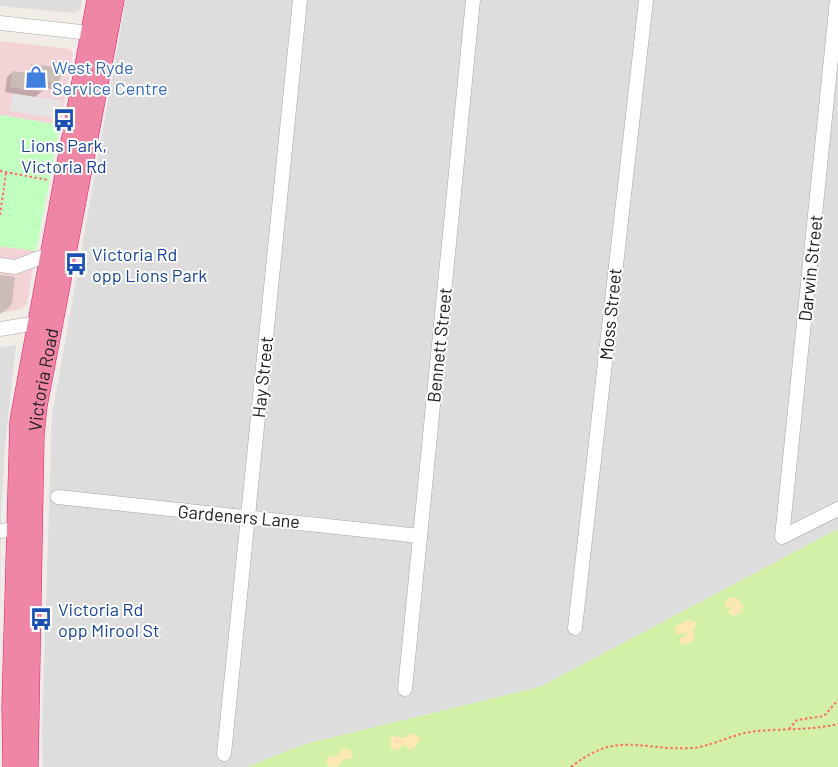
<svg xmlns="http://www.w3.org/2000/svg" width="838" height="767" font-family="Barlow,sans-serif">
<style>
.residential{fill:#dedddd}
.commercial{fill:#f3d3d6}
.grass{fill:#d3f0a7}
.sand{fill:#ffe7b5}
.park{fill:#c1ffbf}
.parking{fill:#e4e4e4}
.shadow{fill:#0003}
.building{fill:#cabdb8}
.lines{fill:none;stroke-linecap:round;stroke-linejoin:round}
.minor-casing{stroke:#a7a7a7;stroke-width:15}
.highway-casing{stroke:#ec1579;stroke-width:21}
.path{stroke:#ff686b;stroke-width:2;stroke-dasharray:2.5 2.5;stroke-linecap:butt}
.minor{stroke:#fff;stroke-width:14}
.highway{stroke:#f086a6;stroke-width:20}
.labels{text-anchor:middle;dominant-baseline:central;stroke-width:4;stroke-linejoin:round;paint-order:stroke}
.shop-label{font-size:18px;fill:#366cbe;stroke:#fff;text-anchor:start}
.transit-label{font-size:18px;fill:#164399;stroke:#fff;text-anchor:start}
.street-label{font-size:18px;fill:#202020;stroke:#fff}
</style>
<rect width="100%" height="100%" fill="#f1ece5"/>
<g class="residential">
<polygon points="0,0 82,0 81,8 74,13 0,6"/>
<polygon points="126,0 838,0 838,529 540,687 305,744 247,767 43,767 42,728 52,415"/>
<polygon points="16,345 5,445 1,515 0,611 0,348"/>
</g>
<g class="commercial">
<polygon points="0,41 70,49 73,54 60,125 0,115"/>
<polygon points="0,246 36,251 27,303 22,309 0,313"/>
</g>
<polygon class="grass" points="838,529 838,767 247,767 305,744 540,687"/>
<g class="sand">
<polygon points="731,597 738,599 743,607 740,613 734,616 728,612 733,606 727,608 724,603"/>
<path d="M 688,620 L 696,622 L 696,626 L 693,630 L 694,639 C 691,644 685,646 680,643 L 680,639 L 687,635 L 687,632 L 677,635 L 675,627 Z"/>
<polygon points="413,733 420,738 415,748 409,749 403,744 399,750 391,749 390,739 393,736 404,738"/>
<polygon points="344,748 351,751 352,759 344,759 337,767 328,766 326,763 328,756 336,757"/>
</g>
<polygon class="park" points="0,115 60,125 36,251 0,246"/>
<polygon class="parking" points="13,93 62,101 59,119 10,111"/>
<polygon class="shadow" points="32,65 58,83 52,89 42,87 41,92 35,97 5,92 7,77 13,72 26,74"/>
<g class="building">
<polygon points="31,64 62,68 59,84 44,81 42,92 10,87 12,71 30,73"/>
<polygon points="0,275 15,277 12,303 9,308 0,314"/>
</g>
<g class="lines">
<defs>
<g id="minor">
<polyline points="837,0 782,537 838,509"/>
<polyline points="0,23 99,34"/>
<polyline points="0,265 15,267 50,254"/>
<polyline points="0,329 37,323"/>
<polyline points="58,497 420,536"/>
<polyline points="0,531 17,529"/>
<polyline points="575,628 646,0"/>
<polyline points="405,689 473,0"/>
<polyline points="224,754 300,0"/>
</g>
<g id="highway">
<polyline points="13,767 12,706 20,421 97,0"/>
<path id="s1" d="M 28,767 L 34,435 L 37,406 L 114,0"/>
</g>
</defs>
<use href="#minor" class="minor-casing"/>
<use href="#highway" class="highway-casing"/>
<g class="path">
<polyline points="0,171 48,180"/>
<polyline points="0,215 6,172"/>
<polyline points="789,729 797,720 824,716 838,700"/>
<path d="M 571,767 C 617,730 640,751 691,748 C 707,748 731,735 750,732 C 779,728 809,731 838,724"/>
</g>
<use href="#minor" class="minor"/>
<use href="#highway" class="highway"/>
</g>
<defs>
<symbol id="shop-bare" viewBox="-9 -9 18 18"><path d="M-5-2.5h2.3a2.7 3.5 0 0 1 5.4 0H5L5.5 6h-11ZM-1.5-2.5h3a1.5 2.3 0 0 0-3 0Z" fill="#3f7fe0" stroke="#fff" stroke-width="2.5" paint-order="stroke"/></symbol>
<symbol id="bus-bare" viewBox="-9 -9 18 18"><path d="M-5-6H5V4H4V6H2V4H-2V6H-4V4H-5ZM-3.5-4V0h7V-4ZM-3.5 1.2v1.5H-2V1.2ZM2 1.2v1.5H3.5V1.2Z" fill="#1a4fb4" stroke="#fff" stroke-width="2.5" paint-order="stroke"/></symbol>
</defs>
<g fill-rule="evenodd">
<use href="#shop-bare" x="20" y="61" width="32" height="32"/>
<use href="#bus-bare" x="48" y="104" width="32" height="32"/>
<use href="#bus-bare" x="60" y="248" width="32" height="32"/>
<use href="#bus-bare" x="25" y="603" width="32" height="32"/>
</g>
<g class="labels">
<g class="shop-label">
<text x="52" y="67">West Ryde<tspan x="52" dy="21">Service Centre</tspan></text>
</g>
<g class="transit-label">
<text x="64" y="145" text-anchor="middle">Lions Park,<tspan x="64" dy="21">Victoria Rd</tspan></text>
<text x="92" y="254">Victoria Rd<tspan x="92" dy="21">opp Lions Park</tspan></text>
<text x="58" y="609">Victoria Rd<tspan x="58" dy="21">opp Mirool St</tspan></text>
</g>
<g class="street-label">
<text transform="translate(810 268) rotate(-84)">Darwin Street</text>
<text transform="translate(610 314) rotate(-84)">Moss Street</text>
<text transform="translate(439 345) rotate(-84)">Bennett Street</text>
<text transform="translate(262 377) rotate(-84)">Hay Street</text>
<text stroke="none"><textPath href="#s1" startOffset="388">Victoria Road</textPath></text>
<text transform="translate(239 516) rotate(5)">Gardeners Lane</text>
</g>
</g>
</svg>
